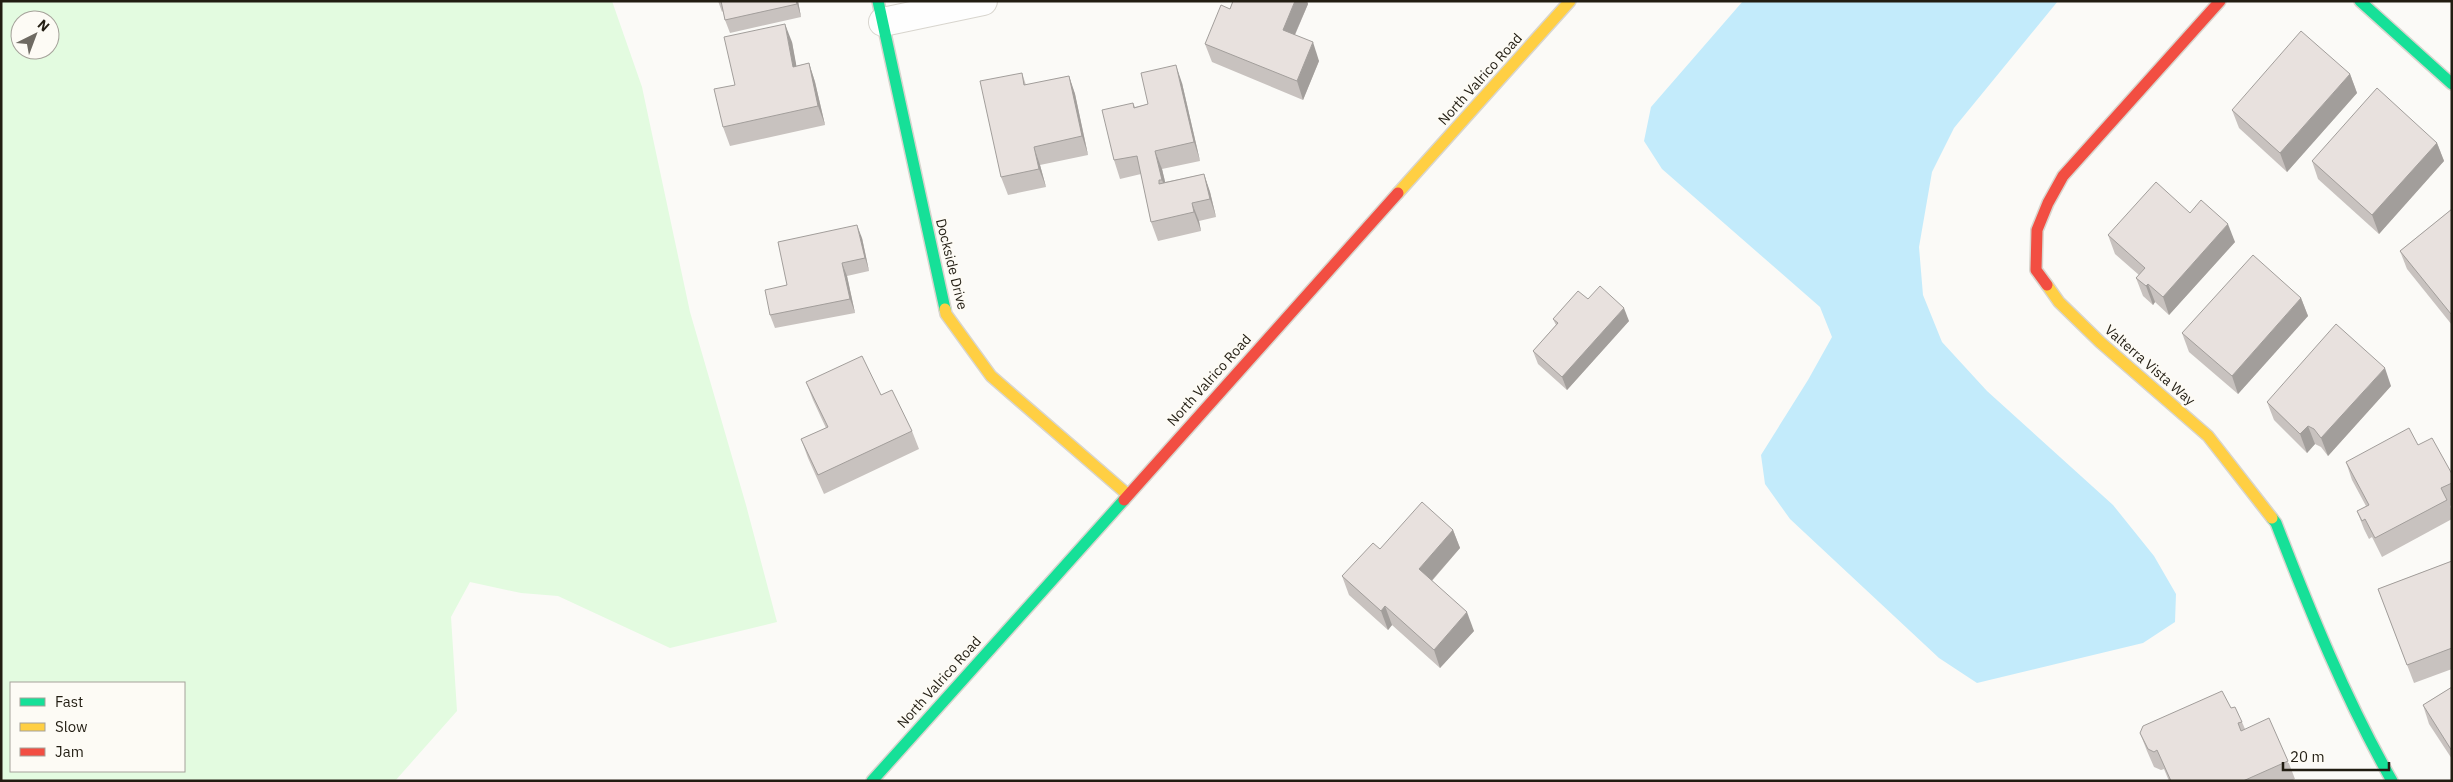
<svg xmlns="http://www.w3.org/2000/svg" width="2453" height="782" font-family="'IBM Plex Sans',sans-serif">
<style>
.green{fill:#e3fbe0;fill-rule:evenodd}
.water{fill:#c3ebfb}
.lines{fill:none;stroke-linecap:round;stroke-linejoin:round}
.street-casing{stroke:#d8d5ce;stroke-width:30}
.fast-casing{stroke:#d8d5ce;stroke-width:14}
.slow-casing{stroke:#d8d5ce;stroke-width:14}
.jam-casing{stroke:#d8d5ce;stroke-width:14}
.street{stroke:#fefefe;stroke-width:28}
.fast{stroke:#16e098;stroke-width:11}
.slow{stroke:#ffcf43;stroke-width:11}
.jam{stroke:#f24e42;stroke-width:11}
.wall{fill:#c8c2bf}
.shaded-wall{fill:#a29e9b}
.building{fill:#e8e1de;stroke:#a29e9b}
.labels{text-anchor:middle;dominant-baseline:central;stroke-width:4.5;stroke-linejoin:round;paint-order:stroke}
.street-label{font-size:14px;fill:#221d12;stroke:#fdfbf5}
</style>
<rect width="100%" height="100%" fill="#fbfaf7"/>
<path class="green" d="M 1,1 L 612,1 L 642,87 L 690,312 L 746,505 L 777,622 L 670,648 L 558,596 L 521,593 L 470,582 L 451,617 L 457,711 L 395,781 L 1,781 ZM 20,20 L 50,20 L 50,50 L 20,50 ZM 11,683 L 184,683 L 184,771 L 11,771 Z"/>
<polygon class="water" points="1743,1 2058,1 1954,128 1932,172 1919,247 1923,295 1942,342 1987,391 2113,505 2154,556 2176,594 2175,622 2143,643 1977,683 1939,658 1790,519 1765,484 1761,455 1808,380 1832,337 1820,307 1662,169 1644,141 1651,107"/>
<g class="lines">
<defs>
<polyline id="street" points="883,22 983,1"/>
<g id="fast">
<polyline points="878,1 945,309"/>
<polyline points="2360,1 2452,84"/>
<path d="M 2272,518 L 2276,523 C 2310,611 2345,698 2392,781"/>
<polyline points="872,781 1124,500"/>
</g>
<g id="slow">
<polyline points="1398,193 1570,1"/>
<polyline points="2047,285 2059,302 2100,342 2208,436 2272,518"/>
<polyline points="945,309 946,314 991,376 1127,494"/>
</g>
<g id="jam">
<polyline points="2047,285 2036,270 2037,230 2048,203 2063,176 2220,1"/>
<polyline points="1124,500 1398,193"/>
</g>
</defs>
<use href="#street" class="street-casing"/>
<use href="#fast" class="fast-casing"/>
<use href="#slow" class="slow-casing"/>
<use href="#jam" class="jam-casing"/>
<use href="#street" class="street"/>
<use href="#fast" class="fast"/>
<use href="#slow" class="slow"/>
<use href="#jam" class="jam"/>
</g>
<g class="wall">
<polygon points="718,1 798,1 801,17 730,33 725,20 723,11 722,12"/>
<polygon points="1233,1 1307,1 1308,4 1295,35 1319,61 1303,100 1212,62 1205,44 1230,9"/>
<polygon points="792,42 796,66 809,63 815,82 825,125 730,146 723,127 735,85"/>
<polygon points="1022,73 1026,85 1069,76 1075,94 1088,155 1040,165 1046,187 1008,195 1001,177"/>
<polygon points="2350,74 2357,93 2287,172 2239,128 2232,110"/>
<polygon points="1182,83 1200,161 1162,169 1165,182 1204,174 1210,192 1216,217 1199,221 1201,231 1158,241 1151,222 1141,174 1120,179 1114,160 1133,103 1135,107 1148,104"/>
<polygon points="2437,143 2444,161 2379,234 2318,179 2312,161"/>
<polygon points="2452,209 2452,325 2407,269 2400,251"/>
<polygon points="2190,213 2235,242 2169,315 2155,302 2153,305 2143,296 2136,278 2139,275 2115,254 2108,235"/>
<polygon points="862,238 869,271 847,276 855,313 775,328 770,315"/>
<polygon points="2301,298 2308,316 2238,394 2189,352 2182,333"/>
<polygon points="1588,299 1629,321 1567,390 1538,364 1533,351 1556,325 1553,319"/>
<polygon points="806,382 881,395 912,431 919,449 824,494 808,458 801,439 826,428 813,400"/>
<polygon points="2391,386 2328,456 2321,447 2315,444 2307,453 2274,420 2267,402"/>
<polygon points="2418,445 2452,474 2452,505 2450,506 2452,512 2452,519 2382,557 2372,537 2369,539 2364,529 2357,511 2366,506 2352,480 2346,462"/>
<polygon points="1453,530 1460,548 1432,581 1474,631 1440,668 1392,625 1388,630 1349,595 1342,576 1380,549"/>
<polygon points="2452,561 2452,669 2414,683 2378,589"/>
<polygon points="2452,687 2452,759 2429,724 2423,705"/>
<polygon points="2231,708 2242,722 2245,729 2288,761 2295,779 2291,781 2169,781 2164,769 2161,770 2154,767 2147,751 2140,733"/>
</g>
<g class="shaded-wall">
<polygon points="796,1 798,1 801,17 797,4"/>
<polygon points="1295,1 1307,1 1308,4 1289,48 1283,30"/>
<polygon points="785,24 792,42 800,85 793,67"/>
<polygon points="1313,42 1319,61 1303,100 1297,81"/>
<polygon points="809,63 815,82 825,125 818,106"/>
<polygon points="1176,65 1182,83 1200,161 1194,142"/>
<polygon points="2350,74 2357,93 2287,172 2280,153"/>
<polygon points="1069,76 1075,94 1088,155 1082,136"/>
<polygon points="2437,143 2444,161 2379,234 2372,215"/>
<polygon points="1034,147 1040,165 1046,187 1039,169"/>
<polygon points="1155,151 1162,169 1169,198 1162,180"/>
<polygon points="1204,174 1210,192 1216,217 1210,199"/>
<polygon points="1192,203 1199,221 1201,231 1194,212"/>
<polygon points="2228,224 2235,242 2169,315 2163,297"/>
<polygon points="857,225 862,238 869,271 865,258"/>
<polygon points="842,263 847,276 855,313 850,299"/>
<polygon points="2148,284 2155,302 2153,305 2146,286"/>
<polygon points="2301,298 2308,316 2238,394 2232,376"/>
<polygon points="1624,308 1629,321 1567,390 1562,377"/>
<polygon points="2385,368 2391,386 2328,456 2321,438"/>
<polygon points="2308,426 2315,444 2307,453 2300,434"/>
<polygon points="1453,530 1460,548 1426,587 1419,569"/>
<polygon points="1385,606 1392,625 1388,630 1381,611"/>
<polygon points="1467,612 1474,631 1440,668 1434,650"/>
</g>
<g class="building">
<polygon points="721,1 796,1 797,4 725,20"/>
<polygon points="1233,1 1295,1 1283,30 1313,42 1297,81 1205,44 1221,5 1230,9"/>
<polygon points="785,24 793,67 809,63 818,106 723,127 714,89 735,85 724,37"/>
<polygon points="2301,31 2350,74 2280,153 2232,110"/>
<polygon points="1176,65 1194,142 1155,151 1162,180 1159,180 1159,184 1204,174 1210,199 1192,203 1194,212 1151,222 1137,156 1114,160 1102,110 1133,103 1134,108 1148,104 1141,73"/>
<polygon points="1022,73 1024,85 1069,76 1082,136 1034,147 1039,169 1001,177 980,81"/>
<polygon points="2377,88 2437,143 2372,215 2312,161"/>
<polygon points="2156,182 2190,213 2201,200 2228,224 2163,297 2148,284 2146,286 2136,278 2145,268 2108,235"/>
<polygon points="2452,209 2452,314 2451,314 2400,251"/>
<polygon points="857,225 865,258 842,263 850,299 770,315 765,290 787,285 778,242"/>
<polygon points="2253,255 2301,298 2232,376 2182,333"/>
<polygon points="1600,286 1624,308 1562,377 1533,351 1558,323 1553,319 1578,291 1588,299"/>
<polygon points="2336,324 2385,368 2321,438 2314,429 2308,426 2300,434 2267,402"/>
<polygon points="862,356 881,395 892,390 912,431 818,475 801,439 828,427 806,382"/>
<polygon points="2409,428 2418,445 2432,438 2452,474 2452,483 2441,488 2447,500 2375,538 2365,519 2362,521 2357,511 2369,505 2346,462"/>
<polygon points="1422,502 1453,530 1419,569 1467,612 1434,650 1385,606 1381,611 1342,576 1373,543 1380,549"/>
<polygon points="2452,561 2452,648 2407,665 2378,589"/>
<polygon points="2452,687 2452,751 2423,705"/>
<polygon points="2222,691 2231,708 2235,707 2242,722 2238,723 2241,731 2269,718 2288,761 2243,781 2171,781 2157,750 2154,752 2148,749 2140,733 2143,726"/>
</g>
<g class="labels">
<g class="street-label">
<text transform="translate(1480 79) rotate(-48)">North Valrico Road</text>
<text transform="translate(952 264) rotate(76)">Dockside Drive</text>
<text transform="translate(2150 365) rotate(41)">Valterra Vista Way</text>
<text transform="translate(1209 380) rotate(-48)">North Valrico Road</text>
<text transform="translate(939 682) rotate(-48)">North Valrico Road</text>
</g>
</g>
<rect width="2453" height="782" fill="none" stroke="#221d12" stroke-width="5"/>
<rect x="10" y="682" width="175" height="90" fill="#fdfbf5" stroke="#a5a29a"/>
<rect x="20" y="698" width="25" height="8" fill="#16e098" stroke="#a5a29a"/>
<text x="55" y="707" font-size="15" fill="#221d12">Fast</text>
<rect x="20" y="723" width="25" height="8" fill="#ffcf43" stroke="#a5a29a"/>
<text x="55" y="732" font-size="15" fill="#221d12">Slow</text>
<rect x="20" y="748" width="25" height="8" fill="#f24e42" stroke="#a5a29a"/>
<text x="55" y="757" font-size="15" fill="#221d12">Jam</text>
<g transform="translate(35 35) rotate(42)"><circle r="24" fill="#fdfbf5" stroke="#a5a29a"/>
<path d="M0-4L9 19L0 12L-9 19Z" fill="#6e6a62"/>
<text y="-8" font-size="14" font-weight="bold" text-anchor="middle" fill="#221d12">N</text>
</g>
<path d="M2283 762v8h106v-8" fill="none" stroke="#221d12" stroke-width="2.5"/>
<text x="2290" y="762" font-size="15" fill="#221d12" stroke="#fdfbf5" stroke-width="4" paint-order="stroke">20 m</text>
</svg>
